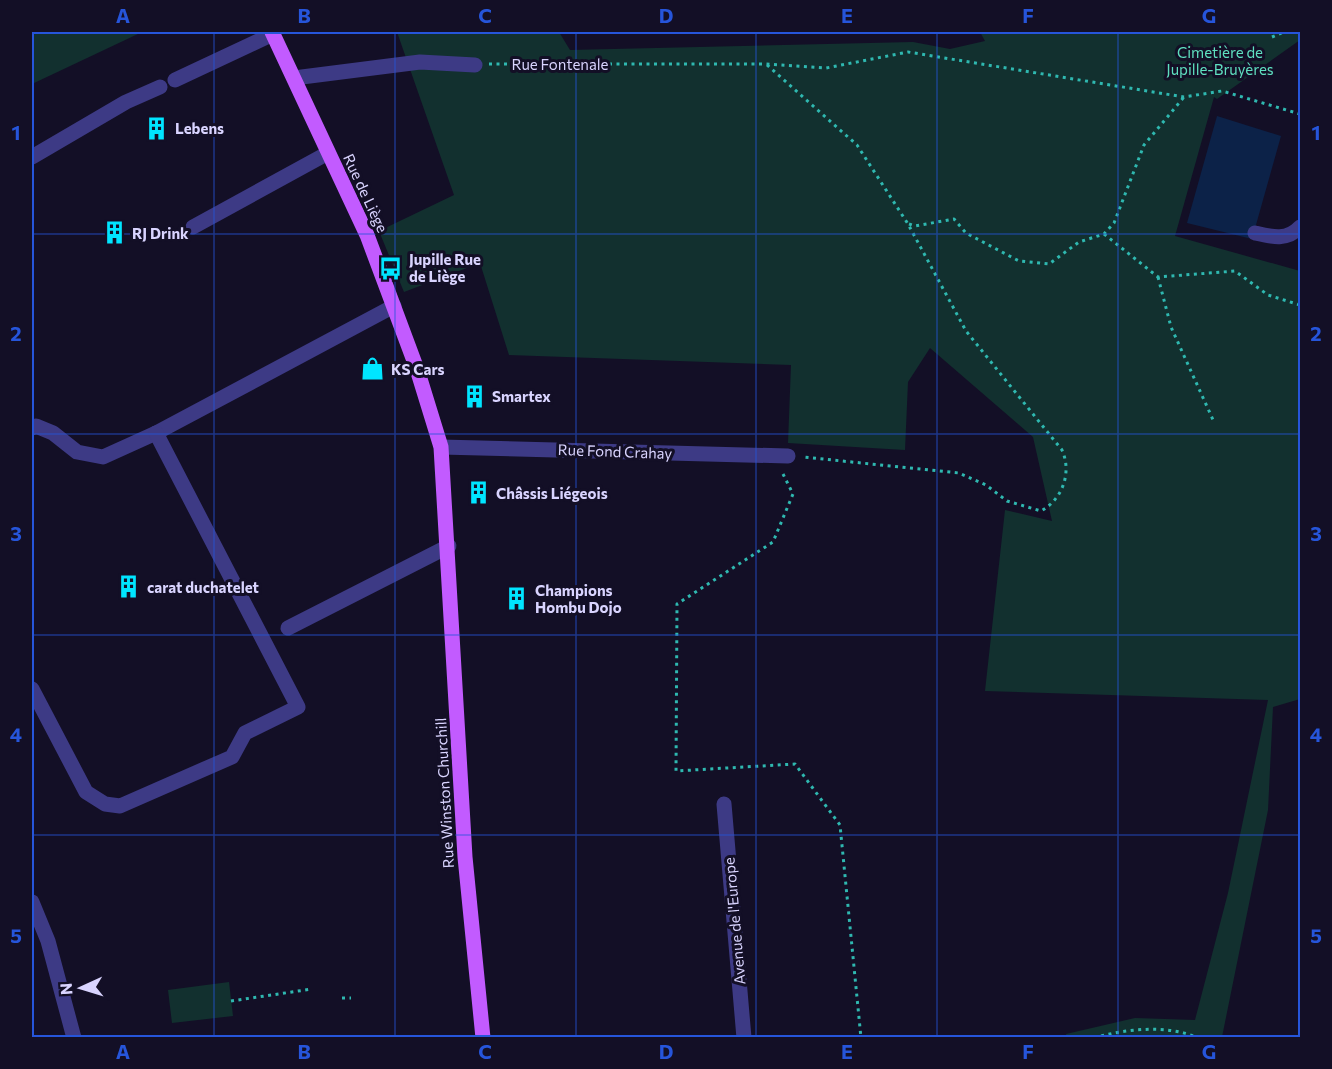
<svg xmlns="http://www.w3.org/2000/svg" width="1332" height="1069" font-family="Commissioner,sans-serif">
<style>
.green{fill:#12302f}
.water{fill:#0c2248}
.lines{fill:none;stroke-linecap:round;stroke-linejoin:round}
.path{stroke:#2fb8b0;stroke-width:3;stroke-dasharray:3 4.5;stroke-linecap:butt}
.minor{stroke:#3d3a85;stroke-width:15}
.major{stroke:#c25bff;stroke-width:15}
.grid{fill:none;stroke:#2655da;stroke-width:1.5;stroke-opacity:0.55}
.labels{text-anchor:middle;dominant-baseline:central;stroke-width:6;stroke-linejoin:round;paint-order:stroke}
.park-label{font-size:15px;fill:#5fe0c0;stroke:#130f26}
.street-label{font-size:15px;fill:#d9d4ff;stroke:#130f26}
.poi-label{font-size:15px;font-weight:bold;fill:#d9d4ff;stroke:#130f26;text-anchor:start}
.neatline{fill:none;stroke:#2655da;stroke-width:2}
.grid-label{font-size:20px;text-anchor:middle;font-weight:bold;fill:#2655da}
</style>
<rect width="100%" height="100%" fill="#130f26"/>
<g class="green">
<polygon points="32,32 140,32 140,33 32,84"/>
<polygon points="397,32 559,32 570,50 913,42 950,49 985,41 980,32 1300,32 1300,40 1217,99 1214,97 1175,236 1300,271 1300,699 1273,707 1268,810 1222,1037 1067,1038 1066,1034 1135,1018 1195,1020 1228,893 1268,700 985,691 1005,510 1052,521 1033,437 930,348 908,382 905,450 788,443 791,365 509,355 480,263 404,292 379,231 454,195"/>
<polygon points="229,982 233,1016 172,1023 168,990"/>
</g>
<polygon class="water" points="1217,116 1281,136 1252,239 1187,223"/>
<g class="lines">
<g class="path">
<polyline points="1272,37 1284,32"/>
<polyline points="489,64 765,64 826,68 908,52 1184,97 1222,91 1300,114"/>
<path d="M 767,65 L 857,145 L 908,224 L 966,331 L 1062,450 C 1072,472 1063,499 1041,511 L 1007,501 L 986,485 L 959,473 L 803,457"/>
<polyline points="909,224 915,226 954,219 966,233 1019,261 1049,264 1079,242 1104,234 1114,223 1144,145 1184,97"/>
<polyline points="1104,234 1158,277 1235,271 1268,295 1300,305"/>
<polyline points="1158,277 1171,327 1214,422"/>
<polyline points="783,474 793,494 773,542 677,604 676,771 795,764 840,825 861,1038"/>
<polyline points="342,998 351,998"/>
<polyline points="231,1001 312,989"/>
<path d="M 1094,1038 C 1124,1029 1168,1024 1198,1038"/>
</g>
<g class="minor">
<polyline points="294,78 420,62 475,65"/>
<polyline points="175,80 273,34"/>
<polyline points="32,157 126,102 160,87"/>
<polyline points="193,227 328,153"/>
<path d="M 1255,233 C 1272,237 1287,241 1300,227"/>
<polyline points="32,428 36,426 53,433 77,452 103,457 156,433 394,306"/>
<polyline points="441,447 788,456"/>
<polyline points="288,628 449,546"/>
<polyline points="32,689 86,792 105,804 120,806 232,757 245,733 298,707 156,433"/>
<polyline points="724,804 744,1038"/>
<polyline points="32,902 48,941 74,1038"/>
</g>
<polyline class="major" points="272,32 367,235 417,369 441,447 465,857 483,1038"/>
</g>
<path class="grid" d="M 214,32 L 214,1038M 395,32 L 395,1038M 576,32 L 576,1038M 756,32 L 756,1038M 937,32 L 937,1038M 1118,32 L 1118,1038M 32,234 L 1300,234M 32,434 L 1300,434M 32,635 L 1300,635M 32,835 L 1300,835"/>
<defs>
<symbol id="building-bare" viewBox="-9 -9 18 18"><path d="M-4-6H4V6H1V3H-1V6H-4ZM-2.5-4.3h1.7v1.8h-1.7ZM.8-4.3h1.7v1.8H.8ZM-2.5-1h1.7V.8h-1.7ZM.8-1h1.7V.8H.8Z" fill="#00e5ff" stroke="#130f26" stroke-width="2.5" paint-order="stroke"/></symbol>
<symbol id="bus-bare" viewBox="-9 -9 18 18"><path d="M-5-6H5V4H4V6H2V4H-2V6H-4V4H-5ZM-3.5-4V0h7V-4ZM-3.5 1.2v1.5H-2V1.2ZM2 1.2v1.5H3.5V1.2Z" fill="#00e5ff" stroke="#130f26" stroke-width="2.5" paint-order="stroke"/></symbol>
<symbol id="shop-bare" viewBox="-9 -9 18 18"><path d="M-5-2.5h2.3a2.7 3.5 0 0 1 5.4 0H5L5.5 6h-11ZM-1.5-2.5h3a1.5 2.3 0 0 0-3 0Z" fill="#00e5ff" stroke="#130f26" stroke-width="2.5" paint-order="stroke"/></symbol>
</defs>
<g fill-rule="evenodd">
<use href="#building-bare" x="140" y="112" width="33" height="33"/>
<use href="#building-bare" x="98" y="216" width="33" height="33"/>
<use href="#bus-bare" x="374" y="252" width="33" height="33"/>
<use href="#shop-bare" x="356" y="352" width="33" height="33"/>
<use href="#building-bare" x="458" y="380" width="33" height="33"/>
<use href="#building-bare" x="462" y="476" width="33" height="33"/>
<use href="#building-bare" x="112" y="570" width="33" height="33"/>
<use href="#building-bare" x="500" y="582" width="33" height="33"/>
</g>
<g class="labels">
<g class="park-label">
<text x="1220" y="52">Cimetière de<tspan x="1220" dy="17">Jupille-Bruyères</tspan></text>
</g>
<g class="street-label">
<text x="560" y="64">Rue Fontenale</text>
<text transform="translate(366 193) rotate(65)">Rue de Liège</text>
<text transform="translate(615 451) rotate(2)">Rue Fond Crahay</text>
<text transform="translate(444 793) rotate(-93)">Rue Winston Churchill</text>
<text transform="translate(734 921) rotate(-95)">Avenue de l'Europe</text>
</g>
<g class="poi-label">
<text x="175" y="128">Lebens</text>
<text x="132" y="233">RJ Drink</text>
<text x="409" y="259">Jupille Rue<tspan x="409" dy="17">de Liège</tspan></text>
<text x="391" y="369">KS Cars</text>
<text x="492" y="396">Smartex</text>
<text x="496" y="493">Châssis Liégeois</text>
<text x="147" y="587">carat duchatelet</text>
<text x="535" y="590">Champions<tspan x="535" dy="17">Hombu Dojo</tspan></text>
</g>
</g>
<rect width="1332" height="1069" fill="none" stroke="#130f26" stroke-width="66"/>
<g transform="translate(81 988) rotate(266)" stroke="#130f26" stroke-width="4.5" paint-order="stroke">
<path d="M0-4.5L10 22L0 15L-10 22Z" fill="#d9d4ff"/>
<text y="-9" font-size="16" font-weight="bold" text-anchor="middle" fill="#d9d4ff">N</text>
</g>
<rect x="33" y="33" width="1266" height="1003" class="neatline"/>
<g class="grid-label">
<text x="123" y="23">A</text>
<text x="304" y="23">B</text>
<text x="485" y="23">C</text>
<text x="666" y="23">D</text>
<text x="847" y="23">E</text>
<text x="1028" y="23">F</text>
<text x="1209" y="23">G</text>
<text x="16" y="140">1</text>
<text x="1316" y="140">1</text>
<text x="16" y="341">2</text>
<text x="1316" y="341">2</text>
<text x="16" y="541">3</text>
<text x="1316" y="541">3</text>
<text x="16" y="742">4</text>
<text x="1316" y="742">4</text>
<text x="16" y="943">5</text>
<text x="1316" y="943">5</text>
<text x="123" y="1059">A</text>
<text x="304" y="1059">B</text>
<text x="485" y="1059">C</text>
<text x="666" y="1059">D</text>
<text x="847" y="1059">E</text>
<text x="1028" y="1059">F</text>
<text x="1209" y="1059">G</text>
</g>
</svg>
